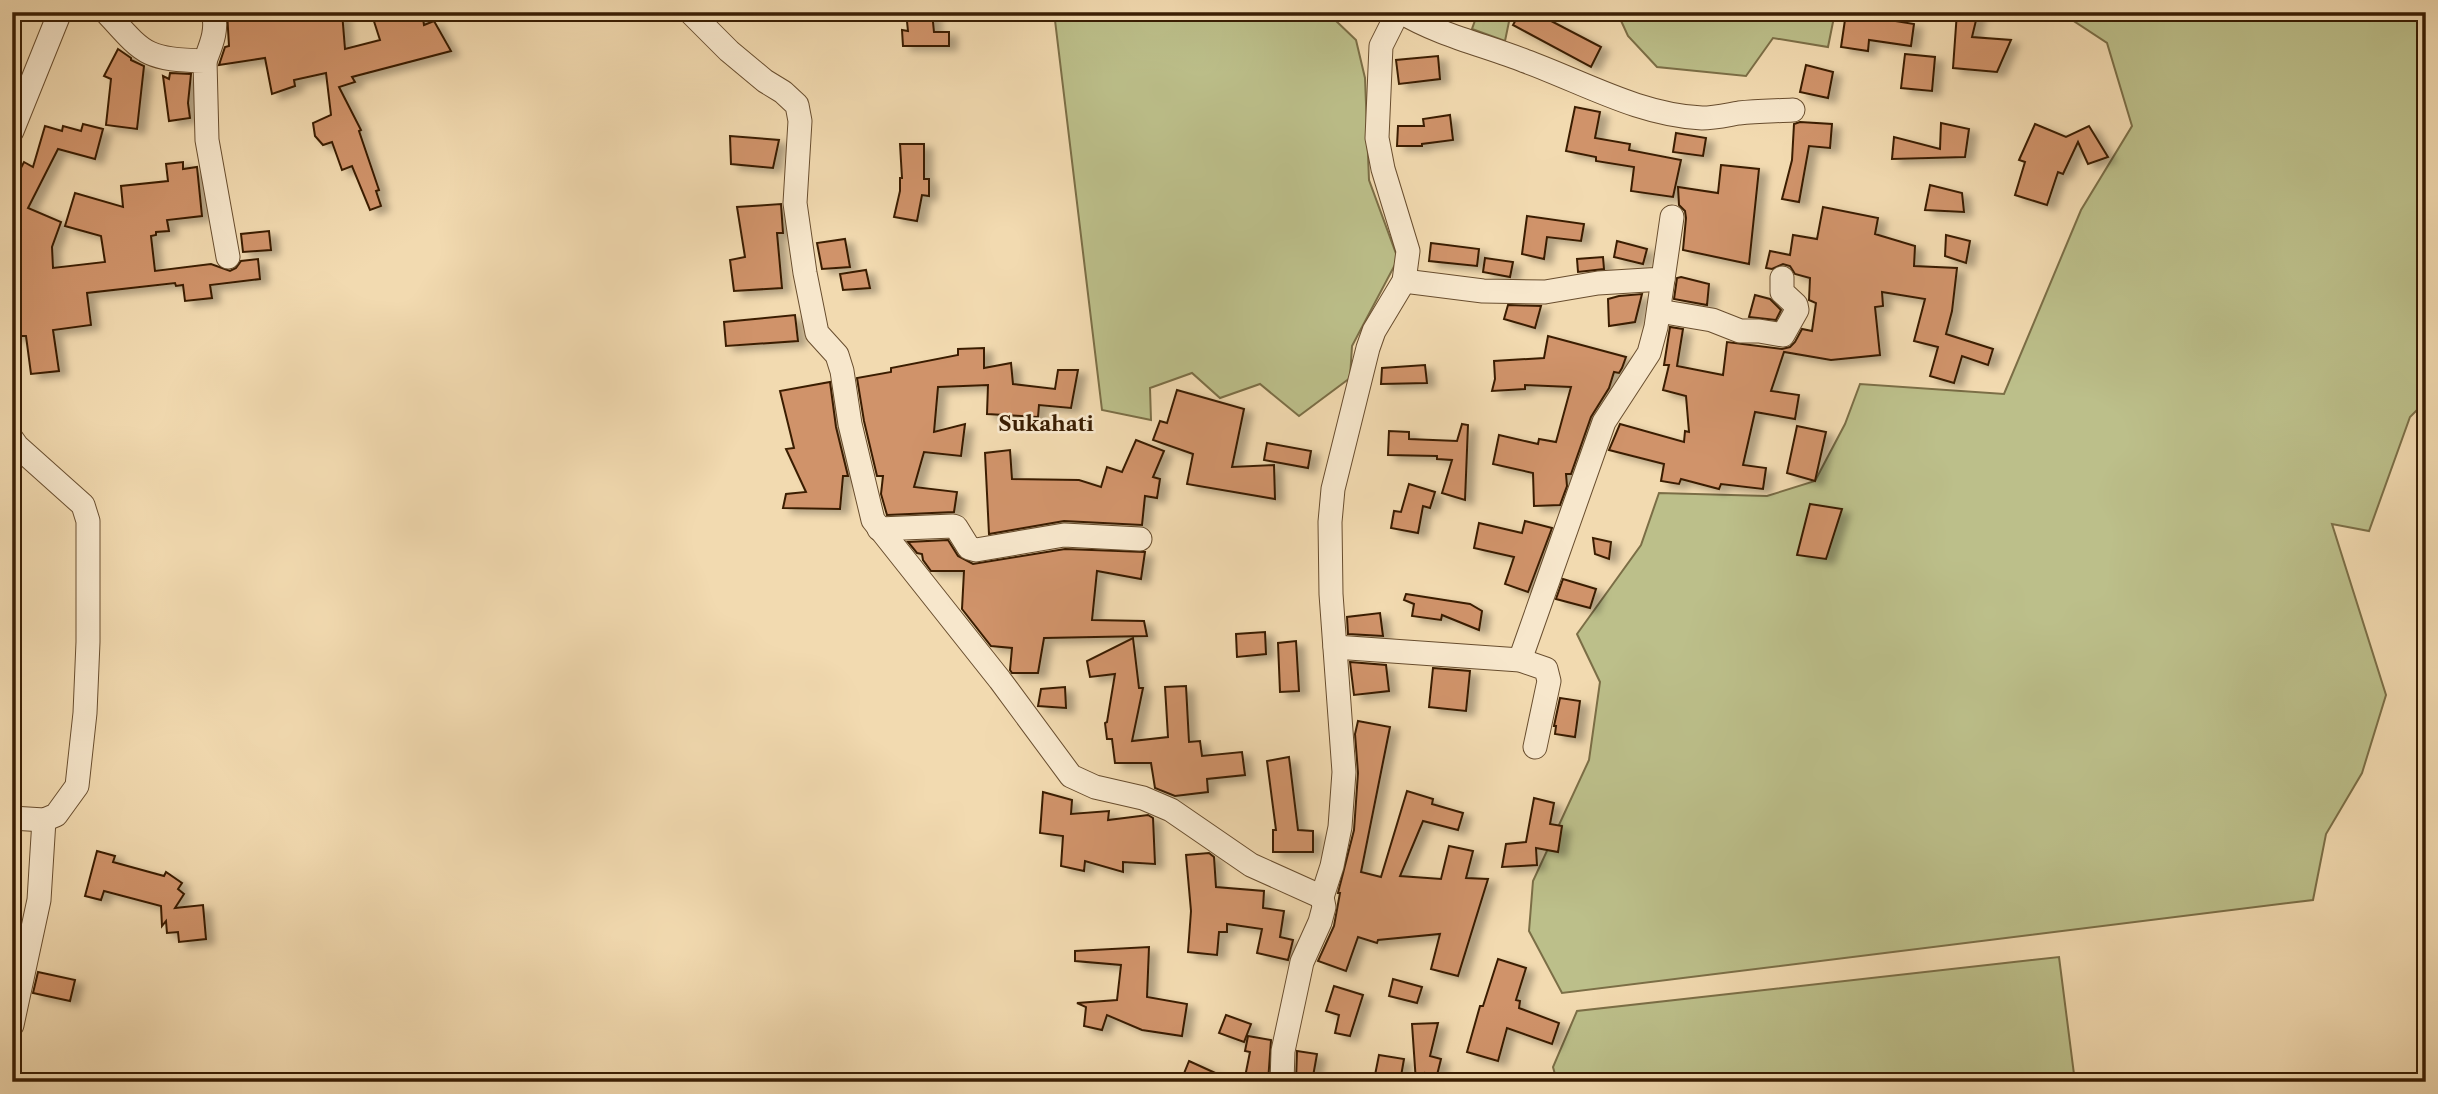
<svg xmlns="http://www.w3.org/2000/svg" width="2438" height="1094" font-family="'Libre Caslon Text',serif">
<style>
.green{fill:#bcbf8a;stroke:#7b6e46;stroke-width:2}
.building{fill:#d0936b;stroke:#3a1e03;stroke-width:2;filter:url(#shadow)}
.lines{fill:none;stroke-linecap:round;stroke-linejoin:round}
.street-casing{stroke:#684d2e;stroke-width:25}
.street{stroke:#f7e7cc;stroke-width:23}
.labels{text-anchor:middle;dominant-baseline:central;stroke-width:5;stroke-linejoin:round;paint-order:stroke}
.quarter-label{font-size:21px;font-weight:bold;fill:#3a1e03;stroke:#f7e7cc}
</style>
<defs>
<filter id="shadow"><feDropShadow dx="8" dy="4.5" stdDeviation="3.5" flood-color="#0004"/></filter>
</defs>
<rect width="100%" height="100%" fill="#f2dab0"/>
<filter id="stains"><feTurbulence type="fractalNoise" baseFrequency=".00286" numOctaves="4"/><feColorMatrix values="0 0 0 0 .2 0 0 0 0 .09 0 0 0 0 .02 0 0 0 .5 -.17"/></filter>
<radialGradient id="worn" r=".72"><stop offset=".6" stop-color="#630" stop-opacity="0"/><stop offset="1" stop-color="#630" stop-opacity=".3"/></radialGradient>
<g class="green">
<polygon points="1054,12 1333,12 1333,18 1356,40 1365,78 1369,180 1398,259 1352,346 1350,378 1299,416 1260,384 1220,398 1192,373 1150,388 1151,420 1102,410"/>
<polygon points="1478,12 1511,12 1505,41 1472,29"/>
<polygon points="1617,12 1835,12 1828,47 1773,38 1746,76 1657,67 1628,36"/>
<polygon points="2060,12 2426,12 2426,401 2410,417 2369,531 2332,524 2386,695 2362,773 2326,834 2313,900 1562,993 1529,931 1533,881 1589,760 1600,682 1577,634 1641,545 1659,493 1767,496 1815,481 1845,424 1860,384 2004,394 2081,210 2132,126 2107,43"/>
<polygon points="2059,957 2075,1082 1557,1082 1553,1067 1577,1011"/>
</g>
<g class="building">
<polygon points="227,12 312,12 312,19 342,12 345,49 380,40 371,12 422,12 424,25 434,21 451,51 352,77 355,82 339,87 361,130 359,131 379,190 376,191 381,206 370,210 352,166 342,170 332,142 323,145 315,136 313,123 331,115 326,73 294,80 295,86 272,94 265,58 219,65 225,47 229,46"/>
<polygon points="906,12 932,12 934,32 949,32 949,46 903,46 902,30 908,31"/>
<polygon points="1520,12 1534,12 1601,47 1591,67 1513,25"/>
<polygon points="1957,12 1978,12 1972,37 2011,40 1997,72 1953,68"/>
<polygon points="1846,13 1914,24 1911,46 1869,40 1868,51 1841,47"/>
<polygon points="118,49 131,58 131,60 144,66 137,129 106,125 111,79 104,76"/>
<polygon points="1905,54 1935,57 1932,91 1901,88"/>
<polygon points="1438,56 1440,79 1399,84 1396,60"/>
<polygon points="1806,65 1833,72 1828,98 1800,92"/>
<polygon points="170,73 191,74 188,103 190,118 169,121 163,76 169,79"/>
<polygon points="1575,107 1600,112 1595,138 1630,144 1629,150 1681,160 1673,197 1631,191 1634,167 1596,161 1596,157 1566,151"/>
<polygon points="1450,115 1453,140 1422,144 1422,146 1397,146 1398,126 1424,126 1423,119"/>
<polygon points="1800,122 1832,124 1830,148 1809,146 1799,202 1782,199 1792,160 1794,124"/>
<polygon points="1941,123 1969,129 1965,157 1892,159 1894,137 1940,149"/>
<polygon points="83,124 103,129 95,159 58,149 28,208 61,222 52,247 53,268 105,262 101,236 65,226 75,193 123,207 121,186 168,181 166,164 183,162 183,169 197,167 202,216 167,220 169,231 156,232 156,235 151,236 155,271 211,264 230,271 236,268 241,261 258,259 260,279 210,285 212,298 185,301 183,285 176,286 175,283 87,293 91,325 53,330 59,371 31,374 26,336 12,336 12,185 24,162 33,167 45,126 62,131 63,126 81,131"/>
<polygon points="2035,124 2066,137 2089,126 2108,157 2088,164 2078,142 2063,174 2058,172 2047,205 2015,195 2025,162 2019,160"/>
<polygon points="1676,133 1706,138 1703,156 1673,152"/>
<polygon points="730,136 779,140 773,168 731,164"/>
<polygon points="900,144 924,144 924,179 929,179 929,196 922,195 917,221 894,217 900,191 900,178 902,178"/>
<polygon points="1721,165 1759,169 1749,264 1683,250 1686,218 1685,211 1679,205 1678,187 1718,193"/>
<polygon points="1930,185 1962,193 1964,212 1925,210"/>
<polygon points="781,204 783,233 777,233 782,288 734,291 730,260 745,257 737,207"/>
<polygon points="1823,207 1878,218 1875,234 1915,246 1914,266 1957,268 1952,311 1946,334 1993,349 1988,365 1962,356 1954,383 1930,376 1938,347 1914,341 1925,299 1882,292 1883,306 1875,307 1880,355 1831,360 1784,352 1771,391 1799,395 1795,419 1755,412 1743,465 1766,468 1763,489 1721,484 1719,489 1681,479 1679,484 1661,481 1664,464 1609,450 1620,424 1684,442 1685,431 1689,432 1686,396 1663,390 1669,365 1664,365 1670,327 1683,329 1677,366 1723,375 1727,342 1782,349 1790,347 1795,342 1802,329 1812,331 1816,303 1809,300 1810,278 1795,274 1790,266 1783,264 1772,269 1766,268 1770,251 1790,255 1793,235 1817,239"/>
<polygon points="1527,216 1584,224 1581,241 1547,237 1544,259 1522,254"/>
<polygon points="269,231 271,250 243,252 241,234"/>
<polygon points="1946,235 1970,241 1966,263 1945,256"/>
<polygon points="845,239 850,267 822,269 817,243"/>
<polygon points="1617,241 1647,249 1643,264 1614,257"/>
<polygon points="1431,243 1479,249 1477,266 1429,261"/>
<polygon points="1603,257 1604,269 1578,272 1577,259"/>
<polygon points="1485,258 1513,262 1510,277 1483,272"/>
<polygon points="866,270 870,288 843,290 840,274"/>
<polygon points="1681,277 1709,284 1707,305 1674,299 1677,278"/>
<polygon points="1642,294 1635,322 1609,326 1608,299 1619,296"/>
<polygon points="1755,295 1770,299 1781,310 1776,320 1749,317"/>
<polygon points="1508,305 1541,306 1535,328 1504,319"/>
<polygon points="795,315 798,341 726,346 724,322"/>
<polygon points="1548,336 1626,357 1622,368 1619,373 1614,372 1609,388 1591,417 1571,474 1566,474 1567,486 1560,505 1534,506 1533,473 1493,464 1499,435 1538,444 1539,439 1556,442 1571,387 1525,385 1525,389 1492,391 1495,379 1494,361 1544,358"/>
<polygon points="984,348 984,368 1011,363 1013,384 1055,389 1058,370 1078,370 1071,408 1039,405 1038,417 987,414 988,385 938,387 934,432 965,424 961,456 924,452 914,487 957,492 954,512 887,515 881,494 883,476 877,476 864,421 857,378 891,372 891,368 958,355 958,349"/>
<polygon points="1425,365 1427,383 1381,384 1382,368"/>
<polygon points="830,382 836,427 848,476 843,476 840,509 783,508 786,494 806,492 786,449 794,448 780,391"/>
<polygon points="1177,390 1244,409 1232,467 1274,465 1275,499 1187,484 1193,454 1153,440 1160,421 1167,423"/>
<polygon points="1462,424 1468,425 1465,500 1442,493 1452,460 1437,459 1437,456 1388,455 1389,431 1409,432 1409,439 1457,441"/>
<polygon points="1797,426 1826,432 1815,481 1787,473"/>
<polygon points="1136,440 1164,451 1153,477 1160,479 1157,498 1145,496 1142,525 1064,521 989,534 985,453 1010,450 1012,479 1079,480 1101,487 1107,467 1122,472"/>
<polygon points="1267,443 1311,451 1308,468 1264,460"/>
<polygon points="1409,484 1435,492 1430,508 1423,506 1418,533 1391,528 1394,511 1401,512"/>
<polygon points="1810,504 1842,509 1826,559 1797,555"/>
<polygon points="1525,521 1552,528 1528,592 1505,584 1514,557 1474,548 1479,523 1522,533"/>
<polygon points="1593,538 1611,542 1609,559 1595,554"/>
<polygon points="948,540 958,556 973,564 1065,549 1145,552 1141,579 1097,571 1092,620 1144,621 1147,636 1044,638 1038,673 1012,673 1010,670 1012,648 991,646 962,609 964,571 931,571 923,560 922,554 917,553 908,542"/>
<polygon points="1563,579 1596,589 1590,608 1556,599"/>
<polygon points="1406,594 1470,604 1482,611 1479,630 1442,615 1441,620 1412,616 1414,604 1404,600"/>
<polygon points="1380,613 1383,636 1348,634 1347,617"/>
<polygon points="1265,632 1266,654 1237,657 1236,634"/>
<polygon points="1133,638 1139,688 1143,688 1132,741 1168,737 1165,687 1186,686 1189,742 1200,741 1202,756 1242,752 1245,775 1207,779 1208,792 1175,796 1155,788 1151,763 1115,763 1112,739 1107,739 1105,723 1107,722 1115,674 1090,677 1087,661"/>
<polygon points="1296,641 1299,691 1280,692 1278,643"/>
<polygon points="1350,662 1386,665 1389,691 1354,695"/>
<polygon points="1433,668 1470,671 1466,711 1429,707"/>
<polygon points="1065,687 1066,708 1038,706 1041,689"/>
<polygon points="1560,698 1580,701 1575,737 1555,734 1556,726 1554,726"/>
<polygon points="1358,721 1390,727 1361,872 1381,877 1407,791 1433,799 1432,804 1463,813 1458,830 1423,821 1400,876 1441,879 1449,846 1473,851 1466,878 1488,879 1458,976 1431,969 1440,934 1378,940 1377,943 1358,937 1346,971 1318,961 1334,926 1340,893 1338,893 1354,830 1358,773 1355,734"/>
<polygon points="1289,757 1298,830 1313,831 1313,852 1273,852 1273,830 1276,830 1267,761"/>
<polygon points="1043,792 1072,800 1071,814 1109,811 1108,820 1148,815 1153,818 1155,864 1123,862 1123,872 1085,861 1084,871 1061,866 1063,836 1040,833"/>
<polygon points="1534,798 1554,803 1550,824 1562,826 1558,852 1536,848 1537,865 1502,867 1506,844 1526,842"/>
<polygon points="97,851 115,856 113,862 164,876 166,872 182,883 178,889 184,894 175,908 203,905 206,939 179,942 178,932 167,933 166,921 162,926 161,906 104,891 101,900 85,896"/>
<polygon points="1209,853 1214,857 1216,887 1264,891 1263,908 1284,911 1280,937 1293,940 1288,960 1257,953 1262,929 1227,924 1227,932 1219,932 1217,955 1188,952 1191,911 1186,855"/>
<polygon points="1149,947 1147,997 1187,1004 1182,1036 1142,1030 1107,1015 1102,1030 1084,1026 1086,1007 1077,1003 1117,1000 1121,965 1075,961 1075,951"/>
<polygon points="1498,959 1526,968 1516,1000 1520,1001 1519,1008 1559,1023 1552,1044 1507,1028 1498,1061 1467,1052 1480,1006 1483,1006"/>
<polygon points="38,972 75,980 70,1001 33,993"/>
<polygon points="1393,979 1422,987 1417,1003 1389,996"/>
<polygon points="1334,986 1363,995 1350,1036 1335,1033 1339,1015 1326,1011"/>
<polygon points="1226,1015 1251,1024 1244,1042 1219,1033"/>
<polygon points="1438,1023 1430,1056 1441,1059 1437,1075 1425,1073 1423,1082 1416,1082 1412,1024"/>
<polygon points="1248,1036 1271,1040 1268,1082 1244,1082 1250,1052 1245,1051"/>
<polygon points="1297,1051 1317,1054 1312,1082 1296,1082"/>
<polygon points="1379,1055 1404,1059 1400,1082 1374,1080"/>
<polygon points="1189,1061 1235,1082 1195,1082 1183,1076"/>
</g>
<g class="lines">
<defs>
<g id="street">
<path d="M 106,12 C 145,55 145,59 205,61 L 207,140 L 228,257"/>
<polyline points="690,12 729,51 765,81 783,92 797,105 800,121 795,203 805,273 817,333 837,355 842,371 850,424 873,520 1000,680 1071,776 1095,787 1143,798 1171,810 1251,865 1322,897 1324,907 1320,922 1302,962 1283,1051 1282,1082"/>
<path d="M 1401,12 C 1439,35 1484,45 1525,61 C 1583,82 1639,115 1702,118 C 1714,118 1727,115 1739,113 C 1757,111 1775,111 1793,110"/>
<path d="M 205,61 C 211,45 218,30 213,12"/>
<polyline points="12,131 60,12"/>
<polyline points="1404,281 1483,291 1545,292 1598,283 1663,279 1672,217"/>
<polyline points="1659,311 1712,320 1740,331 1759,331 1783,335 1797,310 1796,305 1782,292 1782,278"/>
<polyline points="12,439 17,446 83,505 88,521 88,642 85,713 77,786 56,815 44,820 12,818"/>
<polyline points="879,529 953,526 956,527 969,548 976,550 1064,535 1140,539"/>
<polyline points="1335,647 1520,660 1546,669 1549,681 1535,747"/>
<polyline points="1520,660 1604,422 1649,353 1656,327 1663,279"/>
<polyline points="1322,897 1332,866 1340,827 1344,772 1331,594 1330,522 1333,489 1368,348 1374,331 1404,281 1408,251 1383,169 1377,138 1381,46 1398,12"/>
<polyline points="12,1025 39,900 44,820"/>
</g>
</defs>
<use href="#street" class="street-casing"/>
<use href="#street" class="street"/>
</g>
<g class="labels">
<g class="quarter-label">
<text x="1046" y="423">Sukahati</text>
</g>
</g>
<rect width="2438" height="1094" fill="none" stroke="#f2dab0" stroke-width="42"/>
<rect x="14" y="14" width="2410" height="1066" fill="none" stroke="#3a1e03" stroke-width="3.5"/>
<rect x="21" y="21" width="2396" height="1052" fill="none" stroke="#3a1e03" stroke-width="2"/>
<rect width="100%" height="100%" filter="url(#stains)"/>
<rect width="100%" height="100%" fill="url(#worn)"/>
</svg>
